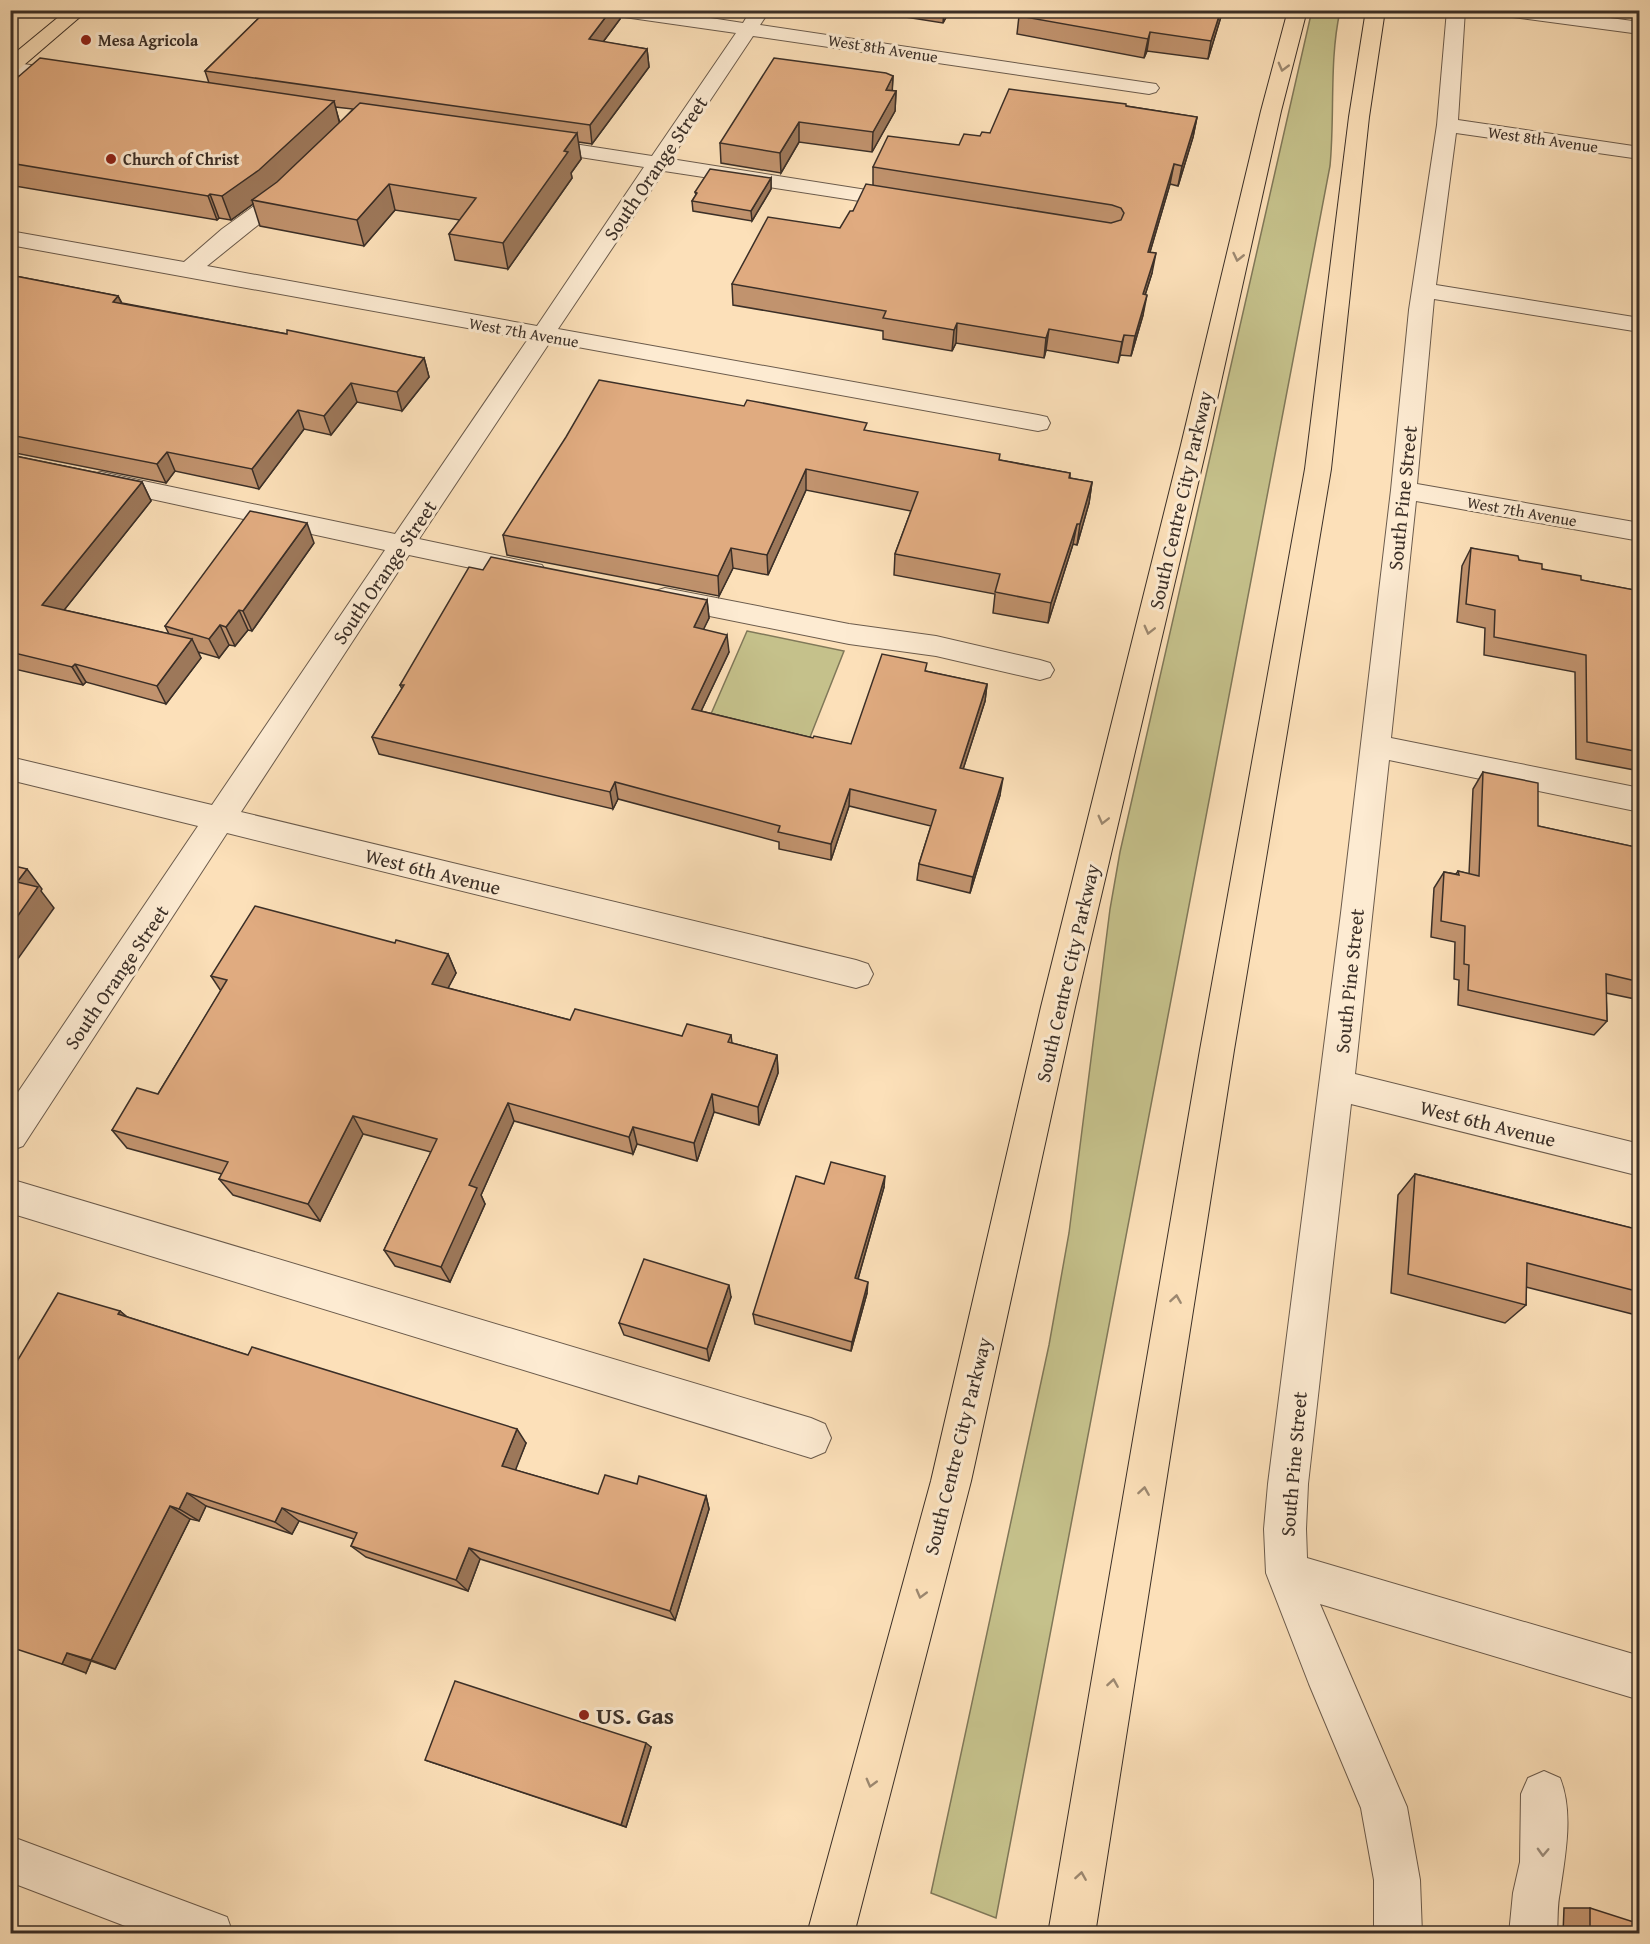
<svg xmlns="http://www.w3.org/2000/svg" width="1650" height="1944" font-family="'Gentium Book Plus',serif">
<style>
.green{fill:#c5c18b;stroke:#807859;stroke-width:1.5}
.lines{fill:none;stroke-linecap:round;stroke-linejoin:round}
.minor-casing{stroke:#6b5b4c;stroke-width:2}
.major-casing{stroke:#3b2f27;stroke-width:2}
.highway-casing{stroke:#3b2f27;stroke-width:2}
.minor{fill:#fdebd2;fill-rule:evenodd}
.major{fill:#fce0b9;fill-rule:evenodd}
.highway{fill:#fce0b9;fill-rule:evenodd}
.wall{fill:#c1936e;stroke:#3b2f27;stroke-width:1.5;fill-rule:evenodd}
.shaded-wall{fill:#9d785a;stroke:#3b2f27;stroke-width:1.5}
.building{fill:#e0ab80;stroke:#3b2f27;stroke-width:1.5}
.oneway{stroke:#9c8870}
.oneway2{stroke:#9c8d7c}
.poi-dot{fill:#8f2418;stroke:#fdebd2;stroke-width:2}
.labels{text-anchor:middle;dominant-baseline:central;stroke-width:6;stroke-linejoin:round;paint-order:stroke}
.far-poi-label{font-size:16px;font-weight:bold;fill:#3b2f27;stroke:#fdebd2;text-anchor:start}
.far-street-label{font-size:16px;fill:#3b2f27;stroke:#fdebd2}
.street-label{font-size:20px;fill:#3b2f27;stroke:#fdebd2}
.near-poi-label{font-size:24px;font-weight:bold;fill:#3b2f27;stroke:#fdebd2;text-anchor:start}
</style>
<rect width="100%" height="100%" fill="#fce0b9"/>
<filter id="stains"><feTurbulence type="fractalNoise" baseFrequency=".00333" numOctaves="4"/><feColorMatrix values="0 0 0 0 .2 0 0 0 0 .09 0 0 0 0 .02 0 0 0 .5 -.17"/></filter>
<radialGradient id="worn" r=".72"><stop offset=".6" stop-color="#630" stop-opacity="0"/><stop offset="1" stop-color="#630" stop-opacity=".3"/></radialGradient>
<g class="green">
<path d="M 1312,10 L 1340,11 C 1329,61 1335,114 1330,166 L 996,1918 L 931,1893 L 1049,1345 L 1069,1233 L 1110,909 L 1120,852 Z"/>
<polygon points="747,631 844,651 803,755 701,737"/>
</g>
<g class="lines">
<defs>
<g id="minor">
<polygon points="608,10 659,10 743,23 751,10 770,10 760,25 1156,84 1159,88 1156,92 1149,94 753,36 671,159 905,196 913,197 916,202 913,207 905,208 664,171 558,329 1038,415 1047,417 1050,423 1047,429 1038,431 550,342 419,539 542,565 546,572 542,579 532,581 409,555 241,812 856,960 868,964 873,974 868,984 856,988 227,833 23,1146 10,1151 10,1104 198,826 10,780 10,757 212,805 385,550 101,488 92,486 88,480 92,474 101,472 395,534 528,339 10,245 10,231 184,262 222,229 268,196 283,182 291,181 299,182 302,187 299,192 207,266 537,326 644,167 535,150 528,148 525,144 528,140 535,138 652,156 736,33 617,16 610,14"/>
<polygon points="1447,10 1465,10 1458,120 1640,147 1640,159 1456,133 1436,285 1640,318 1640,332 1434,299 1417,484 1640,523 1640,541 1416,501 1391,738 1640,788 1640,812 1389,760 1355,1074 1640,1144 1640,1176 1351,1104 1308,1484 1306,1529 1307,1558 1640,1656 1640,1700 1320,1604 1407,1807 1420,1880 1422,1934 1374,1934 1374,1880 1361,1808 1309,1684 1266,1573 1264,1529 1268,1484 1341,913 1391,490 1409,310 1437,125"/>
<polygon points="1496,10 1551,10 1640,22 1640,34 1505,16 1498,14"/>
<polygon points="10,62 71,71 78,73 81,77 78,81 71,83 10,74"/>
<polygon points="665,588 849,624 936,636 1040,660 1050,663 1054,670 1050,677 1040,680 936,656 849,644 655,605 651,598 655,591"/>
<polygon points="10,1179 811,1418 825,1424 831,1438 825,1452 811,1458 10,1213"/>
<path d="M 1544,1771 L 1560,1778 C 1574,1813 1565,1856 1560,1892 C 1557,1905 1558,1920 1557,1934 L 1509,1934 L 1513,1893 L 1520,1862 L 1521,1794 L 1528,1778 Z"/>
<polygon points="10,1836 227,1917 233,1934 146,1934 10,1882"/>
</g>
<polygon id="major" points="67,10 88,10 17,71 10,73 10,57"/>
<g id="highway">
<polygon points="1288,10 1307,10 1281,111 1207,445 1075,1007 971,1481 854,1934 807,1934 931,1481 1041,1007 1181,445 1261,111"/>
<polygon points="1366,10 1385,10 1369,117 1331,469 1234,1050 1095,1934 1048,1934 1200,1050 1305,469 1349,117"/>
</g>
</defs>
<use href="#minor" class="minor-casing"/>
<use href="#major" class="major-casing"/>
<use href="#highway" class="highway-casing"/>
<use href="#minor" class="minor"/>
<use href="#major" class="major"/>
<use href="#highway" class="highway"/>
</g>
<g class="wall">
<path d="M 267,10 L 619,10 L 620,19 L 603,42 L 647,49 L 649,67 L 592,144 L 578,142 L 581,159 L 571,173 L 572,178 L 508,269 L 455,260 L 449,234 L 460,220 L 395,210 L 364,246 L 260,226 L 253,204 L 231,220 L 219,218 L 217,220 L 15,186 L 10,190 L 10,84 L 209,83 L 205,71 ZM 335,107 L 353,109 L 340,123 Z"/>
<polygon points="861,10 950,10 943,23"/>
<polygon points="1223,10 1208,59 1147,51 1144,58 1017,34 1019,16"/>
<polygon points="893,76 892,91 896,91 895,111 872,152 799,142 781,173 721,163 720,143"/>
<polygon points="1126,106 1197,117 1193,137 1178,186 1170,184 1150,252 1152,273 1145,295 1143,315 1131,356 1120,355 1118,363 1046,350 1044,358 956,343 952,351 883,339 883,331 733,305 732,284 840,228 873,185 873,167 959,145 990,133"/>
<polygon points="771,178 771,189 752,221 693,211 692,201 696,195 695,192"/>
<polygon points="10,275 118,296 122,303 287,334 424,358 429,377 402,411 357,402 331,435 304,429 259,489 175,471 166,483 10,452"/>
<polygon points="867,431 1000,460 1070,473 1070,478 1092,482 1089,503 1077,545 1073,544 1048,623 993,613 995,594 894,575 895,554 911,511 806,490 768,575 733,568 719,596 507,555 503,535"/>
<polygon points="10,455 142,482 151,501 64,610 169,634 165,626 314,543 252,631 248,630 235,646 229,645 219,658 198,652 201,658 166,704 86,682 83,685 10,668"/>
<polygon points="1471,548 1519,560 1542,569 1581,580 1640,591 1640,771 1576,759 1575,672 1484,655 1485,628 1457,622 1462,566"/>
<polygon points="483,570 707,600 709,618 703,629 729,652 701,711 813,738 851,744 926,671 987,684 985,701 963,769 1000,795 970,893 917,880 919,864 931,826 849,806 831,860 779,849 779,842 618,799 613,809 379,754 372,737 402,689 400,685"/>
<polygon points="1483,772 1538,826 1640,848 1640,1000 1606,993 1607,1021 1594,1035 1458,1005 1459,980 1454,979 1455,942 1431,937 1434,888 1444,872 1456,874 1458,871 1469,874 1473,789"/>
<polygon points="395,943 448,954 456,973 448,988 570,1020 682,1036 731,1035 732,1043 777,1055 778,1073 759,1125 714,1112 697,1161 637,1144 633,1154 514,1121 481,1195 485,1204 450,1282 395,1266 384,1250 431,1152 363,1134 320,1221 233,1195 219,1179 222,1174 127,1148 112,1130 158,1094 221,991 211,976"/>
<polygon points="1415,1174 1640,1230 1640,1316 1526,1287 1526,1305 1505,1323 1391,1293 1398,1195"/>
<polygon points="824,1184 884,1187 858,1279 867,1293 851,1351 755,1324 753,1314"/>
<polygon points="731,1297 709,1361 624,1335 619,1323"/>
<polygon points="120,1311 127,1317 526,1443 515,1470 598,1494 637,1484 706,1496 709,1509 675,1620 480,1559 468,1591 366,1557 351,1546 354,1539 299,1521 292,1534 206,1506 199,1521 190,1519 115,1669 91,1661 86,1673 10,1373"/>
<polygon points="651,1747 626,1827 425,1760"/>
<polygon points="1564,1908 1590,1908 1640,1934 1563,1934"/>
</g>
<g class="shaded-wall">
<polygon points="611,10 619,10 620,19 591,58 589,39"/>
<polygon points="944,10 950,10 943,23"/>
<polygon points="1221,10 1223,10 1208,59 1211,41"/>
<polygon points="1150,32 1147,51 1144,58 1148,39"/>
<polygon points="647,49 649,67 592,144 590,125"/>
<polygon points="893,76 892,96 886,90"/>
<polygon points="896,91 895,111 872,152 873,132"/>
<polygon points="334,101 340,125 267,194 252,200 253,204 231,220 222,196"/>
<polygon points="1197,117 1193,137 1178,186 1182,166"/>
<polygon points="799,122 799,142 781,173 780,153"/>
<polygon points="577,133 581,159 571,173 572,178 508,269 503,243 564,151"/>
<polygon points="1174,164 1170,184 1144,272 1148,252"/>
<polygon points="10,177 15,186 10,190"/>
<polygon points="771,178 771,189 752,221 751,211"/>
<polygon points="389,184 395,210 364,246 357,220"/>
<polygon points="210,194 219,218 217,220 208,196"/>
<polygon points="1156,253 1152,273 1139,314 1143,294"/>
<polygon points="1147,295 1143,315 1131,356 1135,336"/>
<polygon points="118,296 127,315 113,302"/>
<polygon points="957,323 956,343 952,351 954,330"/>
<polygon points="1049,329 1046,350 1044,358 1046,338"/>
<polygon points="1124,335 1120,355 1118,363 1122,342"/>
<polygon points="424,358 429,377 402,411 397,392"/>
<polygon points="351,383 357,402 331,435 324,416"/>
<polygon points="298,410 304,429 259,489 252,469"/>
<polygon points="167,452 175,471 166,483 157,464"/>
<polygon points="806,469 806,490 768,575 767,555"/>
<polygon points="142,482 151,501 53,624 42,605"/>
<polygon points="1092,482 1089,503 1077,545 1080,524"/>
<polygon points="307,523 314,543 252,631 243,611"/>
<polygon points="1077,524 1073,544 1048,623 1051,603"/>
<polygon points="731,548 733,568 719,596 718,576"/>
<polygon points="707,600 709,618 696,645 694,627"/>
<polygon points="239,610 248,630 235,646 226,627"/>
<polygon points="220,625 229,645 219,658 209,639"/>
<polygon points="727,635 729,652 694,726 692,709"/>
<polygon points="192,639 201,658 166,704 157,686"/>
<polygon points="75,664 86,682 83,685 72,667"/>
<polygon points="987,684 985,701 958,785 960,768"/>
<polygon points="1003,778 1000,795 970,893 973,877"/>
<polygon points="615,782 618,799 613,809 610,792"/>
<polygon points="850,789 849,806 831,860 831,844"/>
<polygon points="27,869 42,889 41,891 54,908 10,970 10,927 17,882"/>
<polygon points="448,954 456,973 440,1003 432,984"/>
<polygon points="777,1055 778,1073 759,1125 758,1107"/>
<polygon points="712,1094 714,1112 697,1161 694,1143"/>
<polygon points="508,1103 514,1121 481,1195 485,1204 450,1282 441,1267 469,1185"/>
<polygon points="353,1116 363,1134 320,1221 308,1204"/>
<polygon points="633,1127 637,1144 633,1154 629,1137"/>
<polygon points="885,1176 884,1187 855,1289 855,1278"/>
<polygon points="868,1282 867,1293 851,1351 852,1342"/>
<polygon points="729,1285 731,1297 709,1361 707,1349"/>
<polygon points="120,1311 140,1328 118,1314"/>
<polygon points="517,1429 526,1443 512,1479 502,1466"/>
<polygon points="187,1493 206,1506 199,1521 179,1509"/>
<polygon points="706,1496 709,1509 675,1620 670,1611"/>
<polygon points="170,1506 190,1519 115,1669 91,1660"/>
<polygon points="282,1508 299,1521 292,1534 275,1522"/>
<polygon points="469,1548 480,1559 468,1591 456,1580"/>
<polygon points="67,1653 91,1661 86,1673 62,1664"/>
<polygon points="646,1743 651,1747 626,1827 621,1825"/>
</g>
<g class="building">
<polygon points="267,10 611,10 589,39 647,49 590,125 205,71"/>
<polygon points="1021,10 1221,10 1211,41 1150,32 1148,39 1019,16"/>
<polygon points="40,58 334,101 259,170 222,196 210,194 208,196 10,163 10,84"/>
<polygon points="774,58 886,73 893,76 886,90 896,91 873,132 799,122 780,153 720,143"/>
<polygon points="1009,89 1126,104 1126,106 1197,117 1182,166 1174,164 1148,252 1156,253 1143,294 1147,295 1135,336 1124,335 1122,342 1049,329 1046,338 957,323 954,330 883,318 886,311 732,284 768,217 840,228 850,211 853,211 866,184 1111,223 1121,220 1124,213 1121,208 1112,205 873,167 888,136 959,145 964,134 980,136 982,132 990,133"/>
<polygon points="360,103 577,133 564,151 568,152 503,243 449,234 476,198 389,184 357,220 252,200 277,182"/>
<polygon points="710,169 771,178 751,211 692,201 697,193 695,192"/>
<polygon points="10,275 118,296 113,302 287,334 287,330 424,358 397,392 351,383 324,416 298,410 252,469 167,452 157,464 10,435"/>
<polygon points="599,380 744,406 747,400 867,423 864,430 1000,454 999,460 1070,473 1069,478 1092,482 1080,524 1077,524 1051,603 995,592 1000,574 895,554 918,492 806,469 767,555 731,548 718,576 503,535 566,437"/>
<polygon points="10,455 142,482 42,605 192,639 157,686 75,664 72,667 10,652"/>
<polygon points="250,511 307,523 243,611 239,610 226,627 220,625 209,639 165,626"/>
<polygon points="1471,548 1518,556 1519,560 1542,564 1542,569 1581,576 1581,580 1640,591 1640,752 1587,742 1586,655 1494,637 1495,610 1466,604"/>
<polygon points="491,557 707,600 694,627 727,635 692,709 813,738 814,736 851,744 882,654 927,663 925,671 987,684 960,768 1003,778 973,877 919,864 936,810 850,789 831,844 778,832 780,826 615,782 610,792 372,737 404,685 400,685 469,567 483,570"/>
<polygon points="1483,772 1538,783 1538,826 1640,848 1640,982 1606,974 1607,1021 1468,990 1469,965 1464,964 1465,926 1441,921 1444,872 1459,875 1458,871 1479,876"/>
<polygon points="10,865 27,869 17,882 38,887 10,927"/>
<polygon points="255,906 395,943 396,940 448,954 432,984 570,1020 575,1009 682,1036 687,1024 731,1035 728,1042 777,1055 758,1107 712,1094 694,1143 633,1127 629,1137 508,1103 469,1185 477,1188 441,1267 384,1250 437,1139 353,1116 308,1204 219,1179 228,1162 112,1130 137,1088 158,1094 227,980 211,976"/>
<polygon points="831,1162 885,1176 855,1278 868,1282 852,1342 753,1314 796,1176 824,1184"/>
<polygon points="1415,1174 1640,1230 1640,1292 1527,1263 1526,1305 1408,1274"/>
<polygon points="644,1259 729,1285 707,1349 619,1323"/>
<polygon points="58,1293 120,1311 118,1314 248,1355 252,1347 517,1429 502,1466 598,1494 605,1475 637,1484 639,1476 706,1496 670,1611 469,1548 456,1580 351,1546 357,1533 282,1508 275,1522 187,1493 179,1509 170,1506 91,1660 67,1653 62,1664 10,1647 10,1373"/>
<polygon points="455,1681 646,1743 621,1825 425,1760"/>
<polygon points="1590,1908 1640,1924 1640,1934 1590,1934"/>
</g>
<defs><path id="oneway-chevron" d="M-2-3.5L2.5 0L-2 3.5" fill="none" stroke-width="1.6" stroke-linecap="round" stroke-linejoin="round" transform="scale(1.5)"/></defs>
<g class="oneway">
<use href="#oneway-chevron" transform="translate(1283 67) rotate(105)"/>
<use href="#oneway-chevron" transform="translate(1238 257) rotate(103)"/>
<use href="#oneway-chevron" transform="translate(1149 630) rotate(104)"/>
<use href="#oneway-chevron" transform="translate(1103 820) rotate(104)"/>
<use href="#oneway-chevron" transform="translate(1176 1299) rotate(-81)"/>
<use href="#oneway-chevron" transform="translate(1144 1491) rotate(-81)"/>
<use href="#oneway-chevron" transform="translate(921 1594) rotate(105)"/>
<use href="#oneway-chevron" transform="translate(1113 1683) rotate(-81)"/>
<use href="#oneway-chevron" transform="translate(871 1783) rotate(105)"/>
<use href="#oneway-chevron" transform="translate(1081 1876) rotate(-81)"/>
</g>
<use class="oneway2" href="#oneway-chevron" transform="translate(1543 1852) rotate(92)"/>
<g class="poi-dot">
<circle cx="86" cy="40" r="6"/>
<circle cx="111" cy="159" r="6"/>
<circle cx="584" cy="1715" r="6"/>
</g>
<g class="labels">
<g class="far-poi-label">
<text x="98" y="40">Mesa Agricola</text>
<text x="123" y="159">Church of Christ</text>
</g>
<g class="far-street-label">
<text transform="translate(883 48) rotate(9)">West 8th Avenue</text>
<text transform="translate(1543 139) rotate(8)">West 8th Avenue</text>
<text transform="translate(524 332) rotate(10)">West 7th Avenue</text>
<text transform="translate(1522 511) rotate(10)">West 7th Avenue</text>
</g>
<g class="street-label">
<text transform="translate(655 168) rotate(-56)">South Orange Street</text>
<text transform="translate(1402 498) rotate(-84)">South Pine Street</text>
<text transform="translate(1180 500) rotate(-77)">South Centre City Parkway</text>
<text transform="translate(384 572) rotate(-56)">South Orange Street</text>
<text transform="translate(433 871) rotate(14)">West 6th Avenue</text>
<text transform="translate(1067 973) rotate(-77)">South Centre City Parkway</text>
<text transform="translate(116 977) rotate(-56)">South Orange Street</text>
<text transform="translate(1349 981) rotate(-84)">South Pine Street</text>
<text transform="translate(1488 1123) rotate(14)">West 6th Avenue</text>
<text transform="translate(957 1446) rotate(-76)">South Centre City Parkway</text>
<text transform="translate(1293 1464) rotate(-85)">South Pine Street</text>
</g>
<g class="near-poi-label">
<text x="596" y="1715">US. Gas</text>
</g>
</g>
<rect width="1650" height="1944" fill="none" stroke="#fce0b9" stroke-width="36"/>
<rect x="12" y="12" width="1626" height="1920" fill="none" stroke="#3b2f27" stroke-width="3"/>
<rect x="18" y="18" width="1614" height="1908" fill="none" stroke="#3b2f27" stroke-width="1.5"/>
<rect width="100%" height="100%" filter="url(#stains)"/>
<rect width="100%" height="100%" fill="url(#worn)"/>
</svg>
